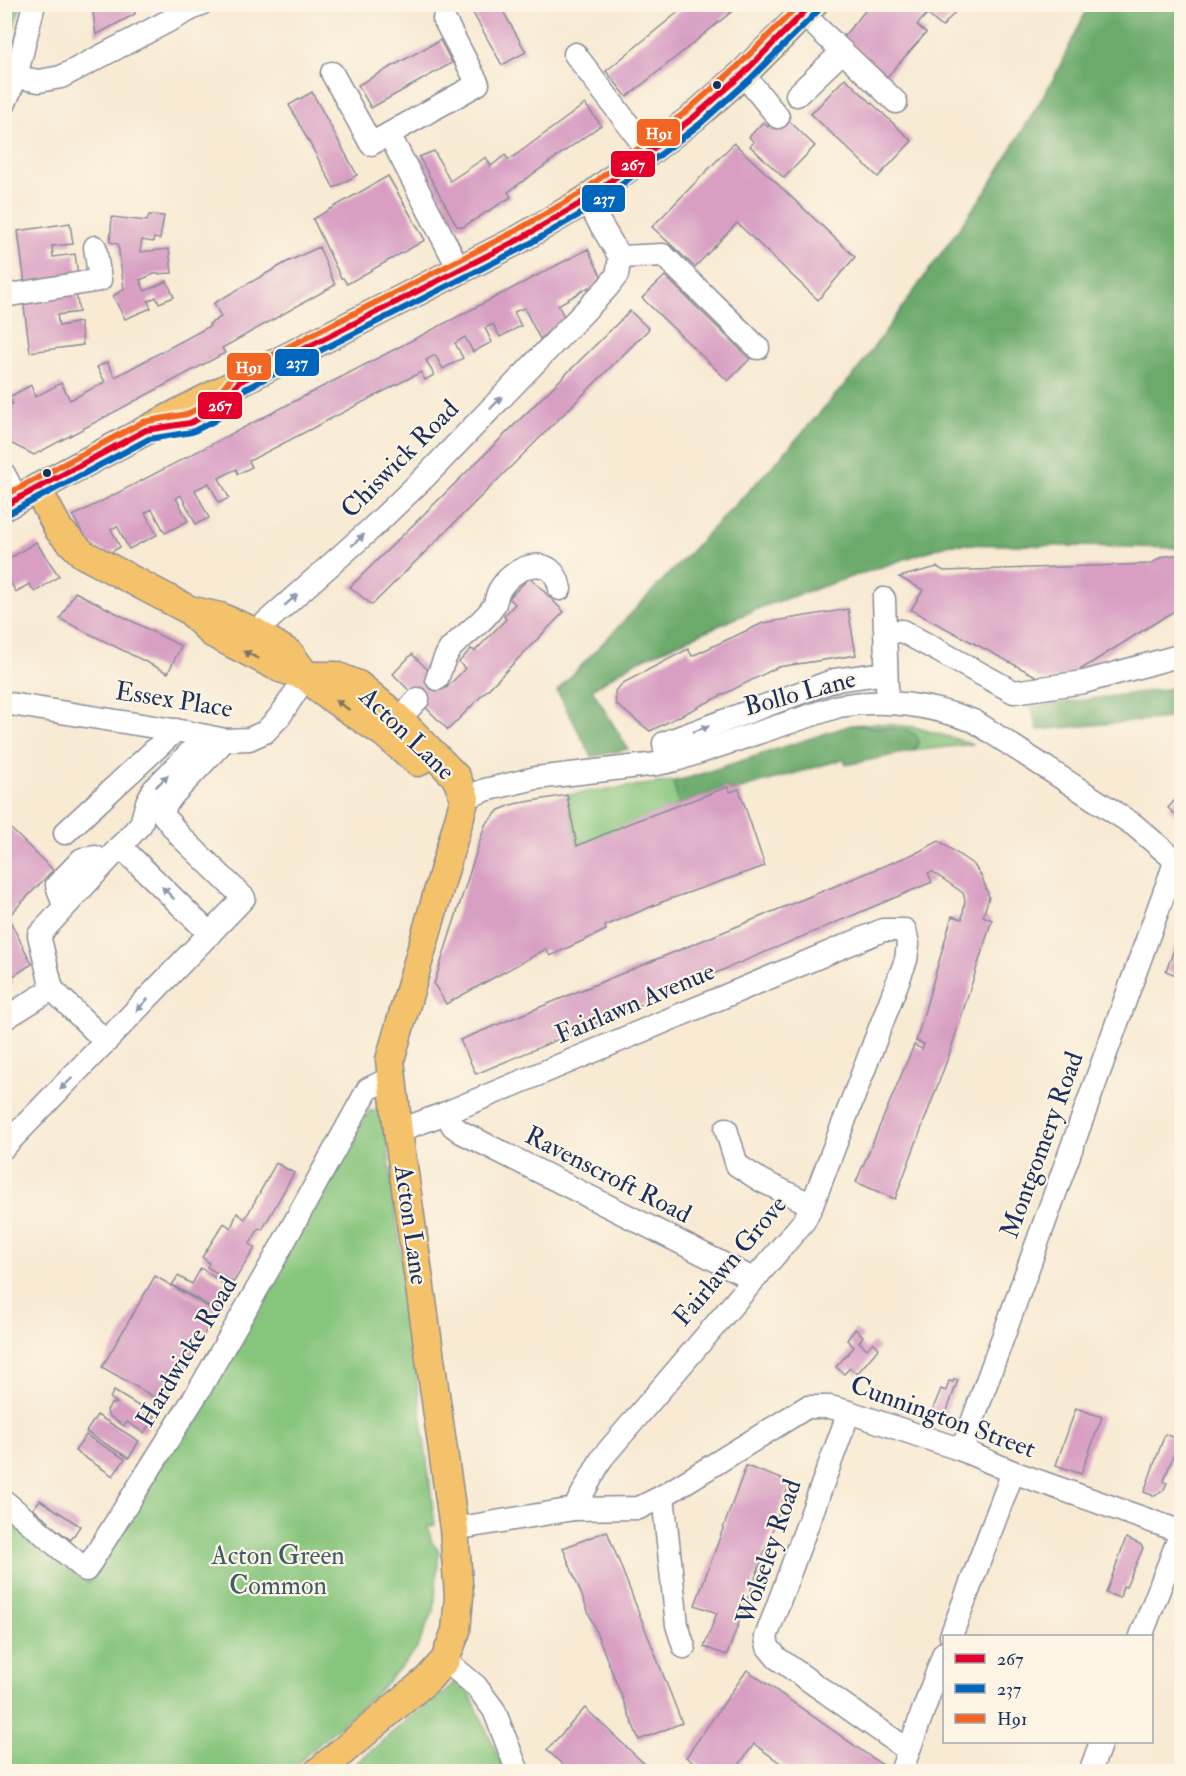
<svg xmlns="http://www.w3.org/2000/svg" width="1186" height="1776" font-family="'IM FELL Double Pica',serif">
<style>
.green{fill:#86c57c;stroke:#507a6d;stroke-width:1.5}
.forest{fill:#6caa6c;stroke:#446c65;stroke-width:1.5}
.building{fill:#d89fc3}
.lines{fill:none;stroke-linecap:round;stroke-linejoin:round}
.minor-casing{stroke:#8a8c98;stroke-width:25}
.major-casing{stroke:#8a8c98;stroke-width:31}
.minor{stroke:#fff;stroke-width:22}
.major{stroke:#f4c26a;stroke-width:28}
.bus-1-casing{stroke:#fcf5e5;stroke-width:10}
.bus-2-casing{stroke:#fcf5e5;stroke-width:10}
.bus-3-casing{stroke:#fcf5e5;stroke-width:10}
.bus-1{stroke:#e4002b;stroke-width:6}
.bus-2{stroke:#0065bd;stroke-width:6}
.bus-3{stroke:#f26522;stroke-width:6}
.oneway{fill:#8d97ae}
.oneway2{fill:#7d7163}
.bus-dot{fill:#1b2f5e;stroke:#fcf5e5;stroke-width:2}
.labels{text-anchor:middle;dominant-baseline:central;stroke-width:4.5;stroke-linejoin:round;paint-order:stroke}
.street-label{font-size:26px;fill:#1b2f5e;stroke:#fcf5e5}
.park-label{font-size:26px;fill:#3b5c67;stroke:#fcf5e5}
.line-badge{stroke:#fcf5e5;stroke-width:2}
.badge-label{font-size:16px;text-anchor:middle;font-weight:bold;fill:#fff}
</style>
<rect width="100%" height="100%" fill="#fcf5e5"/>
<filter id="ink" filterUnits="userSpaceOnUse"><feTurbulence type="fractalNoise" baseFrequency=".0167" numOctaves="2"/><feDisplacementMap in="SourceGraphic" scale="12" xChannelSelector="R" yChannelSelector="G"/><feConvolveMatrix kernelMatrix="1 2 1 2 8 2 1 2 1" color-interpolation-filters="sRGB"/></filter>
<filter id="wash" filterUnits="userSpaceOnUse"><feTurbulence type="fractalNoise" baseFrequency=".008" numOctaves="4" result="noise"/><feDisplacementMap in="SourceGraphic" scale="24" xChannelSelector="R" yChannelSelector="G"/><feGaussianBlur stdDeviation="1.35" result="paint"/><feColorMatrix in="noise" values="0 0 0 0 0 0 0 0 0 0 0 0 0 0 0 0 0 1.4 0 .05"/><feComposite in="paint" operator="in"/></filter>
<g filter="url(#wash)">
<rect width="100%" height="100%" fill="#f8ead3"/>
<g class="green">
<polygon points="5,4 21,5 5,53 4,5"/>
<polygon points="875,723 914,727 973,744 913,751 918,747 896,729 851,725"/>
<polygon points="673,781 679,805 577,846 567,795"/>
<polygon points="369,1111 383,1111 435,1525 428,1527 432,1543 439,1551 434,1610 416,1650 381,1689 289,1771 5,1771 4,1512 88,1583 221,1365"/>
<polygon points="457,1679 470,1694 505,1771 346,1772 408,1719 445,1692"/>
</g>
<g class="forest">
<polygon points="1089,5 1181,5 1181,548 950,544 764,606 635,662 592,689 628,749 592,757 557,691 776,462 856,372 988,188 1053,80"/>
<polygon points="1181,687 1181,717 1038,730 1031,707"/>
<polygon points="851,725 907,730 916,735 919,742 913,751 846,765 844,759 730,792 728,787 679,805 673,781 688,778"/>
</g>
<g id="blocks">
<g class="building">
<polygon points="92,4 134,4 135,14 96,35"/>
<polygon points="468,4 499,4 526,52 502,65"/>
<polygon points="688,4 733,4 736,8 627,97 606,71"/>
<polygon points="871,4 962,4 942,27 927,14 917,25 926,33 887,77 842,38"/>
<polygon points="440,40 452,63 371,108 358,85"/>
<polygon points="845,78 912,141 878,177 811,114"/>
<polygon points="312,92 357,175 334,188 289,105"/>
<polygon points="585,104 601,125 508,192 511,197 463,227 457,226 419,157 434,151 450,181 486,157 491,166 505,155 509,160"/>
<polygon points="781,113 815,146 784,178 750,146 754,142 749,137 763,122 768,127"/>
<polygon points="734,143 855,257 818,300 737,223 695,267 652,227"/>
<polygon points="388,176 425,240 347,284 343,278 341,278 313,219"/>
<polygon points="149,215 164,216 160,239 154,238 153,242 142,240 140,252 169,249 172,273 154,274 140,280 145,291 167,281 174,297 159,303 156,297 148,301 151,308 125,319 113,296 124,289 118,244 110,242 112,217 147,221"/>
<polygon points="70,223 73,244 52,246 53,257 75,254 78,276 25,284 18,231"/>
<polygon points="319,247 335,285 222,348 225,353 34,455 12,444 5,433 4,408 13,404 9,397 31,385 35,397 61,383 70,400 105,382 97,367 107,362 115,377 210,326 209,324 221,317 214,303 287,262"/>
<polygon points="588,249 601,276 590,292 589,287 558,305 565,318 540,339 524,308 514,312 521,326 500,337 493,324 485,328 492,342 473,352 465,337 455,343 463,358 443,369 435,355 426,360 434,375 425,380 421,372 249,461 252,467 238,474 236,469 219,478 229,498 219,503 209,483 195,490 209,518 196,524 181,495 176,498 188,521 165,533 152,509 145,513 157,535 129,549 117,526 111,529 120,547 108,554 87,541 73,516"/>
<polygon points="665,276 750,359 728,381 642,298"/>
<polygon points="76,291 79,312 57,315 59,326 80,322 83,345 30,352 23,299"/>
<polygon points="630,311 649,329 372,605 350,587"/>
<polygon points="36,542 59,576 35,592 29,584 16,592 4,571 4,562"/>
<polygon points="1174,555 1182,557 1182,606 1064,680 1043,680 911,610 923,590 899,577 937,567 944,571 1151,564 1162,557"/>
<polygon points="530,577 564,612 448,730 393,674 412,654 446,688 465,669 459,662 471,649 475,651 506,619 504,616 515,604 509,598"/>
<polygon points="75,592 181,646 168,673 60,619"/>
<polygon points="848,609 856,655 778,667 650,731 616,704 615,691 623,683 688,649 692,656 763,623"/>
<polygon points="728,787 730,792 739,789 765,866 667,900 605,926 606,930 550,956 546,949 446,1004 434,984 485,825 499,810 514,804 567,795 577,846 630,823"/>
<polygon points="1182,792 1182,820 1168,808"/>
<polygon points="8,826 53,870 8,917 32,964 10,978 13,982 4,988 4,830"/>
<polygon points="939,841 974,865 982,877 989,897 983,916 992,920 949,1055 895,1199 856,1182 914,1045 922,1049 924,1044 916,1041 952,916 962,919 965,900 963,893 933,872 928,873 932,882 476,1074 460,1040 918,852"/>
<polygon points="1182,928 1182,980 1176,977 1176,975 1166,971"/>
<polygon points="276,1163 294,1173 262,1230 259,1228 250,1244 255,1248 233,1283 207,1267 209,1263 202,1257 224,1223 231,1228 237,1213 245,1219"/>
<polygon points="201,1268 229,1288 216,1310 172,1285 178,1276 192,1284"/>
<polygon points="155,1276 217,1312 164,1403 102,1367"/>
<polygon points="855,1329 863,1336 859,1342 867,1349 873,1342 879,1348 857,1374 850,1368 844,1374 836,1367 854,1347 847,1340"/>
<polygon points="954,1379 958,1380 945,1416 932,1411 941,1389 946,1391 949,1381 953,1382"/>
<polygon points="114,1391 155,1416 144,1433 127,1422 124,1426 108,1415 107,1410 111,1404 117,1403 110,1398"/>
<polygon points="1076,1408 1102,1417 1081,1474 1056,1465"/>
<polygon points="97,1415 139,1441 129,1458 86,1432"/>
<polygon points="1165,1434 1179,1440 1164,1481 1167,1483 1163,1491 1154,1496 1144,1492"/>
<polygon points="86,1435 125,1459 113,1476 75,1451"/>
<polygon points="746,1466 790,1482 727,1655 704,1647 717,1613 695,1605"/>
<polygon points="40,1500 80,1526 71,1540 48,1523 49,1521 33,1509"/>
<polygon points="607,1531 682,1723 639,1740 563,1548"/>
<polygon points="1126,1538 1140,1544 1143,1548 1126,1587 1123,1586 1120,1598 1106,1593"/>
<polygon points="747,1670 885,1767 882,1772 793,1772 754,1744 734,1772 708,1772 686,1757"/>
<polygon points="585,1708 653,1772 571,1772 547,1750"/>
</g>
</g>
</g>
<g filter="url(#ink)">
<use href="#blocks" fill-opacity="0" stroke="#8a8c98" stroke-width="1.5"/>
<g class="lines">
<defs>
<g id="minor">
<polyline points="804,15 896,102"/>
<polyline points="575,54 649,152"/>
<polyline points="332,73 371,144 478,84 444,19"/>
<polyline points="743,74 778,117"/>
<polyline points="16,77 39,81 61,77 201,4"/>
<polyline points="797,95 842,52"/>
<polyline points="4,105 16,77 34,4"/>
<polyline points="389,134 460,271"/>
<polyline points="620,257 663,255 758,348"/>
<polyline points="4,296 100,280 95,247"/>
<polyline points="4,474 17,499"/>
<polyline points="884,599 887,688"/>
<polyline points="255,632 372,528 424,478 607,288 617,275 620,257 586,200"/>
<polyline points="886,632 902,631 1014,692 1084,682 1182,655"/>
<path d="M 437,679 C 441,669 444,657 450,649 C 463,635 484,622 493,607 C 497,602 496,594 500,589 C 515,565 553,551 560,589"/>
<polyline points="4,703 186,732 225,740 249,739 265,732 280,716 306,676"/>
<polyline points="399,719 418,699"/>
<polyline points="667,762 664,743 835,680 886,673"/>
<path d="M 465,798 L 485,790 L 536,778 L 657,764 L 676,760 L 839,706 C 886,698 929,705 974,721 L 1134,825 L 1182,866"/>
<polyline points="65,833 176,730"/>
<polyline points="120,846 210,934"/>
<polyline points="64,906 57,885 82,859 95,857 104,863"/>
<polyline points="4,1019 52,989"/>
<polyline points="106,1042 52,989 39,935 141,824 147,802 154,789 206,736"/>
<polyline points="446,1113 453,1126 461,1132 753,1279"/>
<polyline points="726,1129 737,1165 760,1180 812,1205"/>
<polyline points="398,1131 446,1113 883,930 905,930 908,944 906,960 812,1205 804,1221 602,1458 574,1509"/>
<polyline points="4,1147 244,898 180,836 164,816 165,806 173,795 225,740"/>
<polyline points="849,1412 766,1637 768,1647 777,1658 908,1750"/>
<polyline points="962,1450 1176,860"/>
<polyline points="663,1496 677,1625 684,1647"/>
<polyline points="4,1501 86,1570 198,1392 275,1258 368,1089 393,1077"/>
<polyline points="454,1529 574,1509 639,1508 663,1496 807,1407 830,1407 849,1412 962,1450 1013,1472 1182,1532"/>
<polyline points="951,1636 1013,1472"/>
<polyline points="1141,1636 1182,1530"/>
<polyline points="445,1660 476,1686 494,1710 518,1772"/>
<polyline points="901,1772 944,1653"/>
<polyline points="1090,1772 1101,1742"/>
</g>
<g id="major">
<polyline points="37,488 59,530 83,554 189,610 220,617 255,632 290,654 306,676 324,693 385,734 418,762"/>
<polyline points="4,506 184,410 518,240 586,200 694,117 743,74 813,4"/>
<polyline points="189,610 212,633 280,668 306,676 336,676 358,685 399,719 456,777 465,798 390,1060 398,1131 454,1529 459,1596 456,1631 445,1660 428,1679 318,1772"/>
</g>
</defs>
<use href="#minor" class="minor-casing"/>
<use href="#major" class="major-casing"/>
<use href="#minor" class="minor"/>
<use href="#major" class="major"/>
<defs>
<polyline id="bus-1" points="4,506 146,430 190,423 210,413 221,405 239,382 518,240 586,200 694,117 743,74 812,4"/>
<polyline id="bus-2" points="8,514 149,439 192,432 214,421 228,411 245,389 522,248 591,208 700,124 749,80 819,10"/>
<polyline id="bus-3" points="4,496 143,422 187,414 205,405 215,398 235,374 514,232 581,193 688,110 737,67 800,4"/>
</defs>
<use href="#bus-1" class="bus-1-casing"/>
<use href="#bus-2" class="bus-2-casing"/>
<use href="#bus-3" class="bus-3-casing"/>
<use href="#bus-1" class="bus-1"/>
<use href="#bus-2" class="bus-2"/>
<use href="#bus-3" class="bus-3"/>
</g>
<defs><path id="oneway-solid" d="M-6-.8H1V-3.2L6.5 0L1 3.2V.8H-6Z" transform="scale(1.5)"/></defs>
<g class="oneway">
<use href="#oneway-solid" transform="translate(496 403) rotate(-46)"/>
<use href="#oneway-solid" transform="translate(358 540) rotate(-42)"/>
<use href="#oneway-solid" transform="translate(291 600) rotate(-41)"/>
<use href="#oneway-solid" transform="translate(701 729) rotate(-20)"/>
<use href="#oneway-solid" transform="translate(162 781) rotate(-45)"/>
<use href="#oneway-solid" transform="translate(168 893) rotate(-135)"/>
<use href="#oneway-solid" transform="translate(142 1005) rotate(134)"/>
<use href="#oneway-solid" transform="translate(66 1084) rotate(136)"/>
</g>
<g class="oneway2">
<use href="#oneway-solid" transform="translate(251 655) rotate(-154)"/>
<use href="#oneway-solid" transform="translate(342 705) rotate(-146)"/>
</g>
</g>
<g class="bus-dot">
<circle cx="717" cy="85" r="5"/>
<circle cx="47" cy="473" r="5"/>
</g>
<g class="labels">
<g class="street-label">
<text transform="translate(400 459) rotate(-45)">Chiswick Road</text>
<text transform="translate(800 693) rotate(-15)">Bollo Lane</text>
<text transform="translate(174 700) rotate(9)">Essex Place</text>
<text transform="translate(407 734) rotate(44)">Acton Lane</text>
<text transform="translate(635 1003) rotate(-23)">Fairlawn Avenue</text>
<text transform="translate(1042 1145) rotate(-70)">Montgomery Road</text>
<text transform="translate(608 1175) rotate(27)">Ravenscroft Road</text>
<text transform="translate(411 1225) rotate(82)">Acton Lane</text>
<text transform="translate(730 1261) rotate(-50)">Fairlawn Grove</text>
<text transform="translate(187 1352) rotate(-59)">Hardwicke Road</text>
<text transform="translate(943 1417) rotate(20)">Cunnington Street</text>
<text transform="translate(769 1552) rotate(-71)">Wolseley Road</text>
</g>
<g class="park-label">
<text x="278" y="1556">Acton Green<tspan x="278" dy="30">Common</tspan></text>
</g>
</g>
<g class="line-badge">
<rect x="636" y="118" width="45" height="29" rx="6" fill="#f26522"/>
<rect x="610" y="150" width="46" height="28" rx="6" fill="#e4002b"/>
<rect x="581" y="184" width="45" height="29" rx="6" fill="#0065bd"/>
<rect x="274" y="348" width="46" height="29" rx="6" fill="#0065bd"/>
<rect x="226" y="352" width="46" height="29" rx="6" fill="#f26522"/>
<rect x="197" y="391" width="46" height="29" rx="6" fill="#e4002b"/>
</g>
<g class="badge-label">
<text x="659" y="139">H91</text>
<text x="633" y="170">267</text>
<text x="604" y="204">237</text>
<text x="297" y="368">237</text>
<text x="249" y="373">H91</text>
<text x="220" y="411">267</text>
</g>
<rect width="1186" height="1776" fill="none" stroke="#fcf5e5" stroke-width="24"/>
<rect x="943" y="1635" width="210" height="108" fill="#fcf5e5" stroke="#a2a6af" stroke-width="1.5"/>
<rect x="955" y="1654" width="30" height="9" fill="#e4002b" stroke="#a2a6af" stroke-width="1.5"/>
<text x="997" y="1665" font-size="18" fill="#1b2f5e">267</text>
<rect x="955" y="1684" width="30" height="9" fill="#0065bd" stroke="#a2a6af" stroke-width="1.5"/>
<text x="997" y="1695" font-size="18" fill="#1b2f5e">237</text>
<rect x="955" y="1714" width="30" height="9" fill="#f26522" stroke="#a2a6af" stroke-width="1.5"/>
<text x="997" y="1725" font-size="18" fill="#1b2f5e">H91</text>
</svg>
